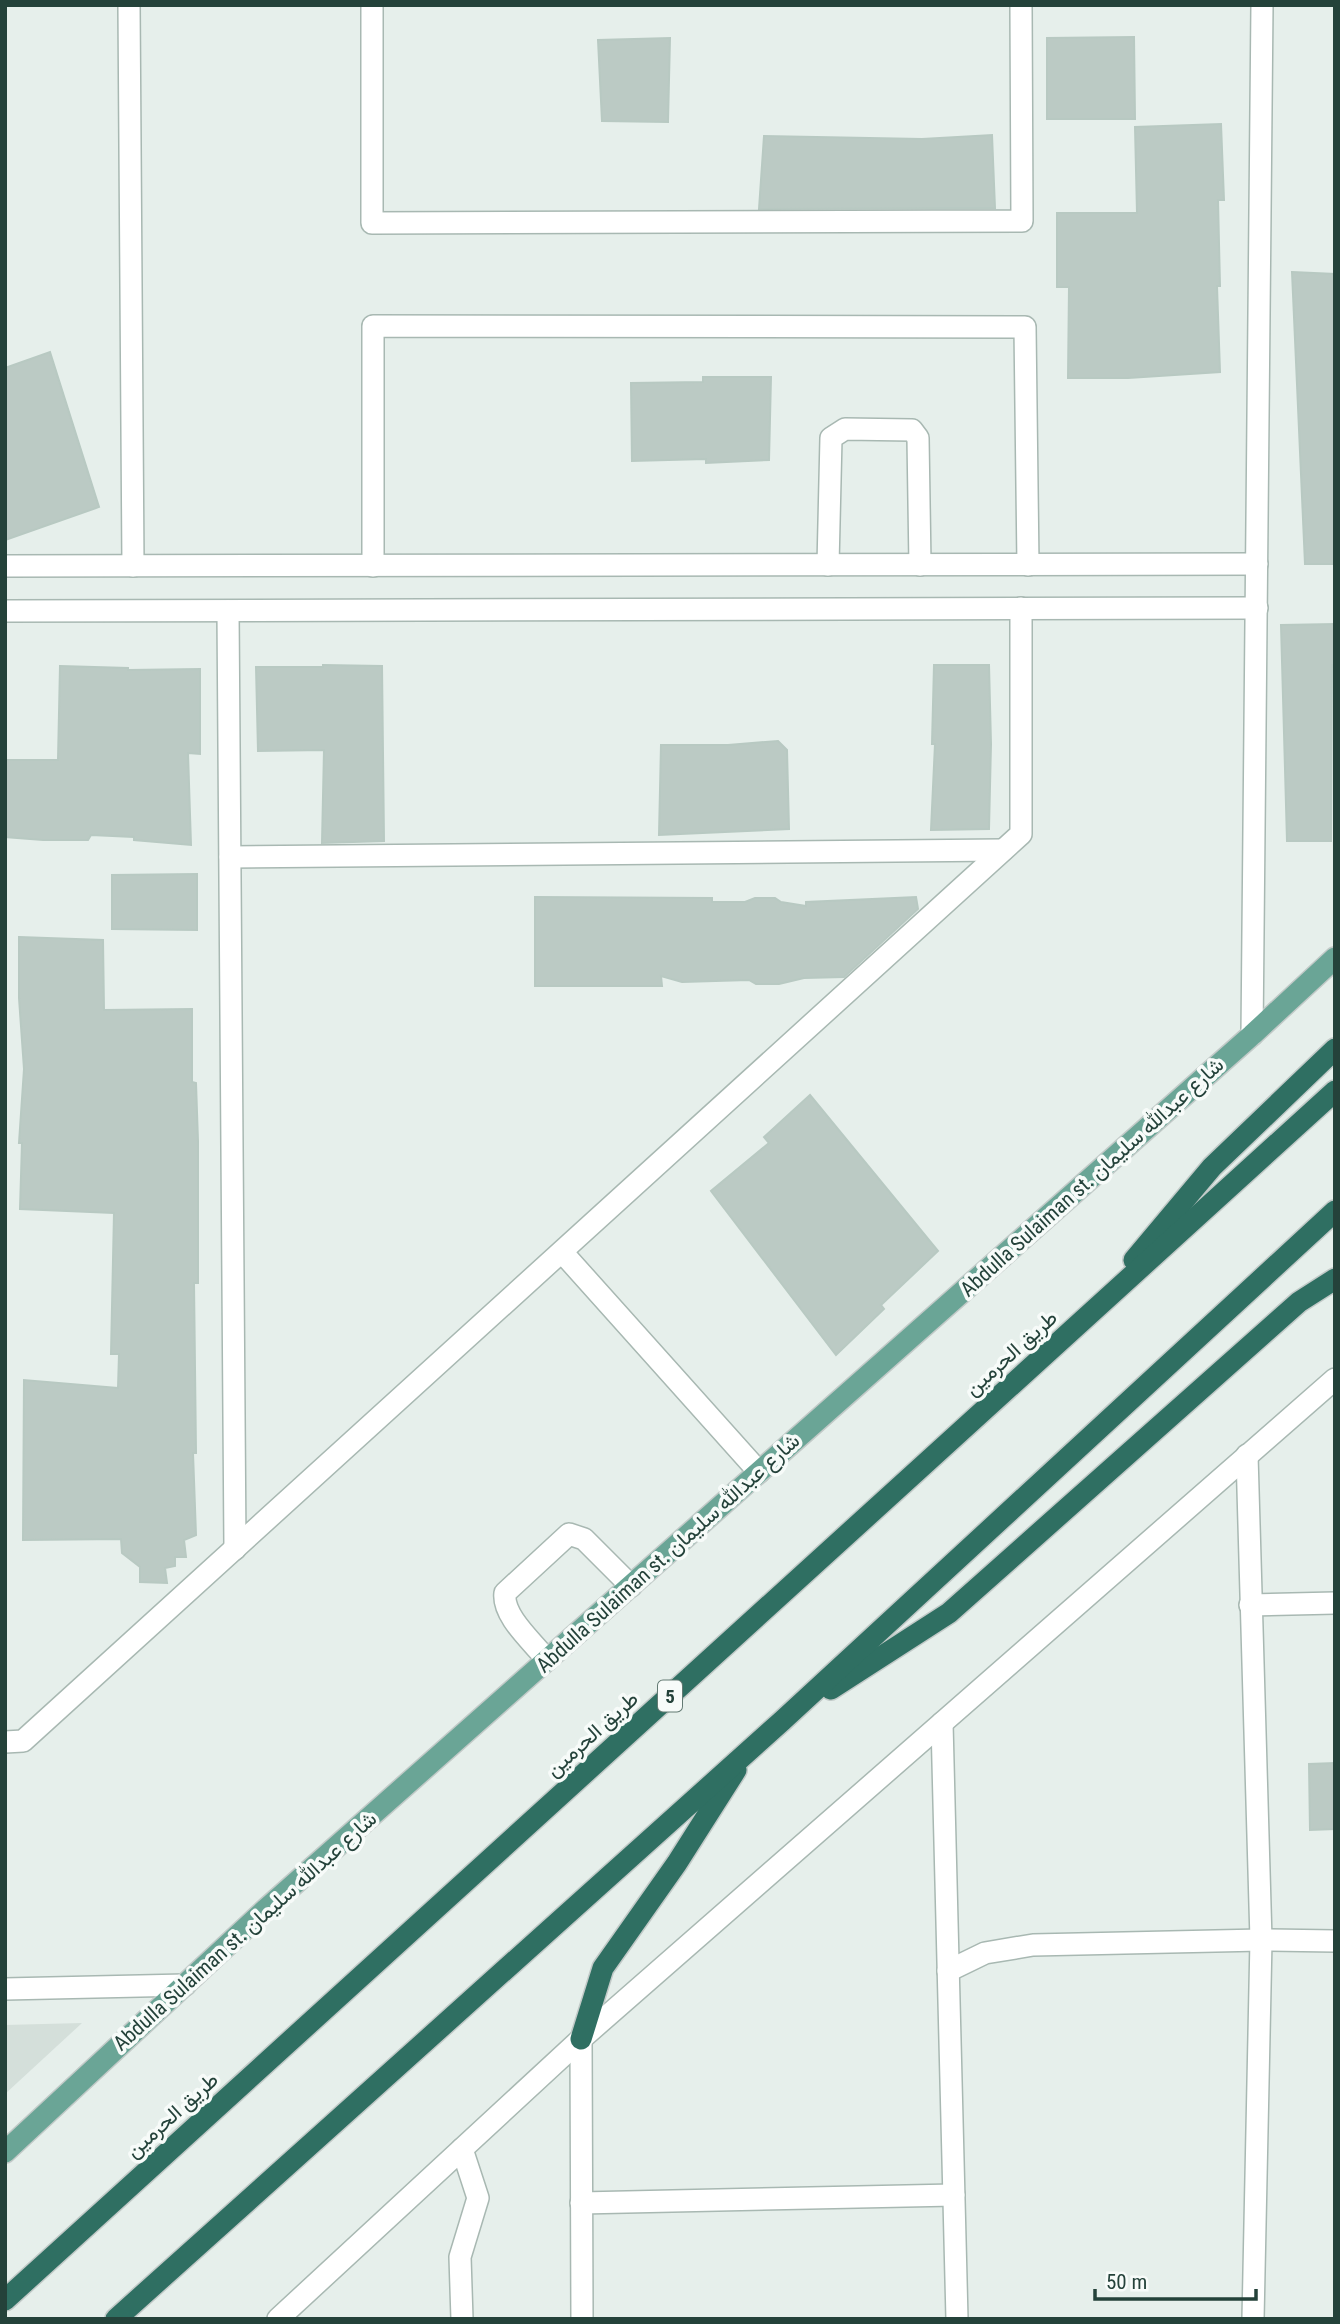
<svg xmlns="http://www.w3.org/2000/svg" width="1340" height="2324" font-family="'Roboto Condensed',Vazirmatn,sans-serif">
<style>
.built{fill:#d4dfda}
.building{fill:#bbcac4;stroke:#b8c9c2;stroke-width:2}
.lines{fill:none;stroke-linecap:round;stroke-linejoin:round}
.minor-casing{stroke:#a8b8b2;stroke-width:24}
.major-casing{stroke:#c2cac8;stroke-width:24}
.highway-casing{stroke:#c2cac8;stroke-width:24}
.minor{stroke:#fff;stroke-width:21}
.major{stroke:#6aa596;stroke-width:21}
.highway{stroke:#2f6f62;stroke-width:21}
.labels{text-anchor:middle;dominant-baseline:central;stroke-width:7;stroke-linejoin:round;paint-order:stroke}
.shield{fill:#f7fbf9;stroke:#637a73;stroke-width:2}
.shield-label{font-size:19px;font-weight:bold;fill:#24423a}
.street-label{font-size:21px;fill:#24423a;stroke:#f7fbf9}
</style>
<rect width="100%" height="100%" fill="#e6efeb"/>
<polygon class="built" points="82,2023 5,2094 5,2025"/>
<g class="building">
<polygon points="1134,37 1135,119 1047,119 1047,38"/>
<polygon points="670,38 668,122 602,121 598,40"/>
<polygon points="1221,124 1224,200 1218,200 1220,286 1217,286 1220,372 1128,378 1068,378 1069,287 1057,287 1057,213 1137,213 1135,127"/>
<polygon points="992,135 995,208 759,209 764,136 922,139"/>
<polygon points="1292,272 1335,274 1335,564 1305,564"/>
<polygon points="50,352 99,507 5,540 5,368"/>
<polygon points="703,377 771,377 769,460 706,463 706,459 632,461 631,383 703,382"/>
<polygon points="1335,624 1335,665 1332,665 1331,841 1287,841 1281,625"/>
<polygon points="323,665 382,666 384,841 322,843 324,750 258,751 256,667 323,667"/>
<polygon points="934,665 989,665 991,744 989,829 931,830 935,744 932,744"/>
<polygon points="60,666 128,668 128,670 200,669 200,754 188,753 191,845 134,840 134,837 91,835 88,840 43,840 5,837 5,760 58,760"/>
<polygon points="778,741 787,750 789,829 659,835 661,745 728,745"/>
<polygon points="197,874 197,930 112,929 112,875"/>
<polygon points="535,897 712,898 712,902 745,902 755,898 775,898 781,902 806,906 806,902 916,897 918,909 844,977 804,978 779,984 756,984 749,980 682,982 661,976 662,986 535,986"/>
<polygon points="19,937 103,940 104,1010 192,1009 192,1082 196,1083 198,1141 198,1283 194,1283 196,1453 193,1453 196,1535 184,1540 186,1557 175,1557 175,1566 165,1568 167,1583 140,1582 140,1567 122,1553 121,1539 23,1540 24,1380 118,1388 119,1354 111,1354 114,1213 20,1209 22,1143 19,1143 24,1069 19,998"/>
<polygon points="810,1095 938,1251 881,1305 884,1309 836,1355 711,1191 769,1143 764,1137"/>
<polygon points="1335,1763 1335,1829 1310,1830 1309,1764"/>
</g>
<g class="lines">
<defs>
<g id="minor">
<polyline points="129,5 133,566"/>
<polyline points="372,5 372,223 1022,221 1021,5"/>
<polyline points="828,565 831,438 845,429 912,430 918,438 920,565"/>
<polyline points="5,566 1257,564"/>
<polyline points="373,566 373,326 1025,327 1028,565"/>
<polyline points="5,611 1257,608"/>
<polyline points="228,611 235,1549"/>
<polyline points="230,857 1003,850"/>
<polyline points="1252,1035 1262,5"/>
<polyline points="562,1252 759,1472"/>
<polyline points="1247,1455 1261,1940 1253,2319"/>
<polyline points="1250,1605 1335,1603"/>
<path d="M 547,1660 C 533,1642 502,1616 505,1593 L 569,1534 L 584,1539 L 631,1586"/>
<polyline points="942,1723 957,2319"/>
<polyline points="5,1742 23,1741 1021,834 1021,608"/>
<polyline points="948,1971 985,1953 1033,1945 1261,1940 1335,1941"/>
<polyline points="5,1989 185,1985"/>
<polyline points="581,2039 582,2319"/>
<polyline points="462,2149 478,2198 460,2257 462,2319"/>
<polyline points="581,2203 954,2195"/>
<polyline points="278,2319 581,2039 1335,1379"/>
</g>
<polyline id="major" points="5,2152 266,1909 1252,1035 1335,958"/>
<g id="highway">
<polyline points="1134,1260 1212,1167 1335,1049"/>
<polyline points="831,1689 949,1613 1299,1302 1335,1279"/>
<polyline points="581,2039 603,1968 677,1863 736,1770"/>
<polyline points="5,2300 1335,1091"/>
<polyline points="116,2319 782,1721 1335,1211"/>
</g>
</defs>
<use href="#minor" class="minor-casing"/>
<use href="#major" class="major-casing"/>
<use href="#highway" class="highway-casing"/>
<use href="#minor" class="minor"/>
<use href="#major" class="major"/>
<use href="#highway" class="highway"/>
</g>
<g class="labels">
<rect class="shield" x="658" y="1680.5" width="24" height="31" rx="5"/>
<g class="shield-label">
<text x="670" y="1696">5</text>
</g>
<g class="street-label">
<text transform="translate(1092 1177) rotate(-42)">Abdulla Sulaiman st. شارع عبدالله سليمان</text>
<text transform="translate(1011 1353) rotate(-42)">طريق الحرمين</text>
<text transform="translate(668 1553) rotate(-42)">Abdulla Sulaiman st. شارع عبدالله سليمان</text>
<text transform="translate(592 1734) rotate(-42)">طريق الحرمين</text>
<text transform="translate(245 1931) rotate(-42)">Abdulla Sulaiman st. شارع عبدالله سليمان</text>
<text transform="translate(172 2115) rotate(-42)">طريق الحرمين</text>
</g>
</g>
<rect width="1340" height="2324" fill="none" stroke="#24423a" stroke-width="14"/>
<path d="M1095 2289v10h161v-10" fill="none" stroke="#24423a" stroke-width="3.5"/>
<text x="1106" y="2289" font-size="21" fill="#24423a" stroke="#f7fbf9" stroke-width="5" paint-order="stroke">50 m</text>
</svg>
